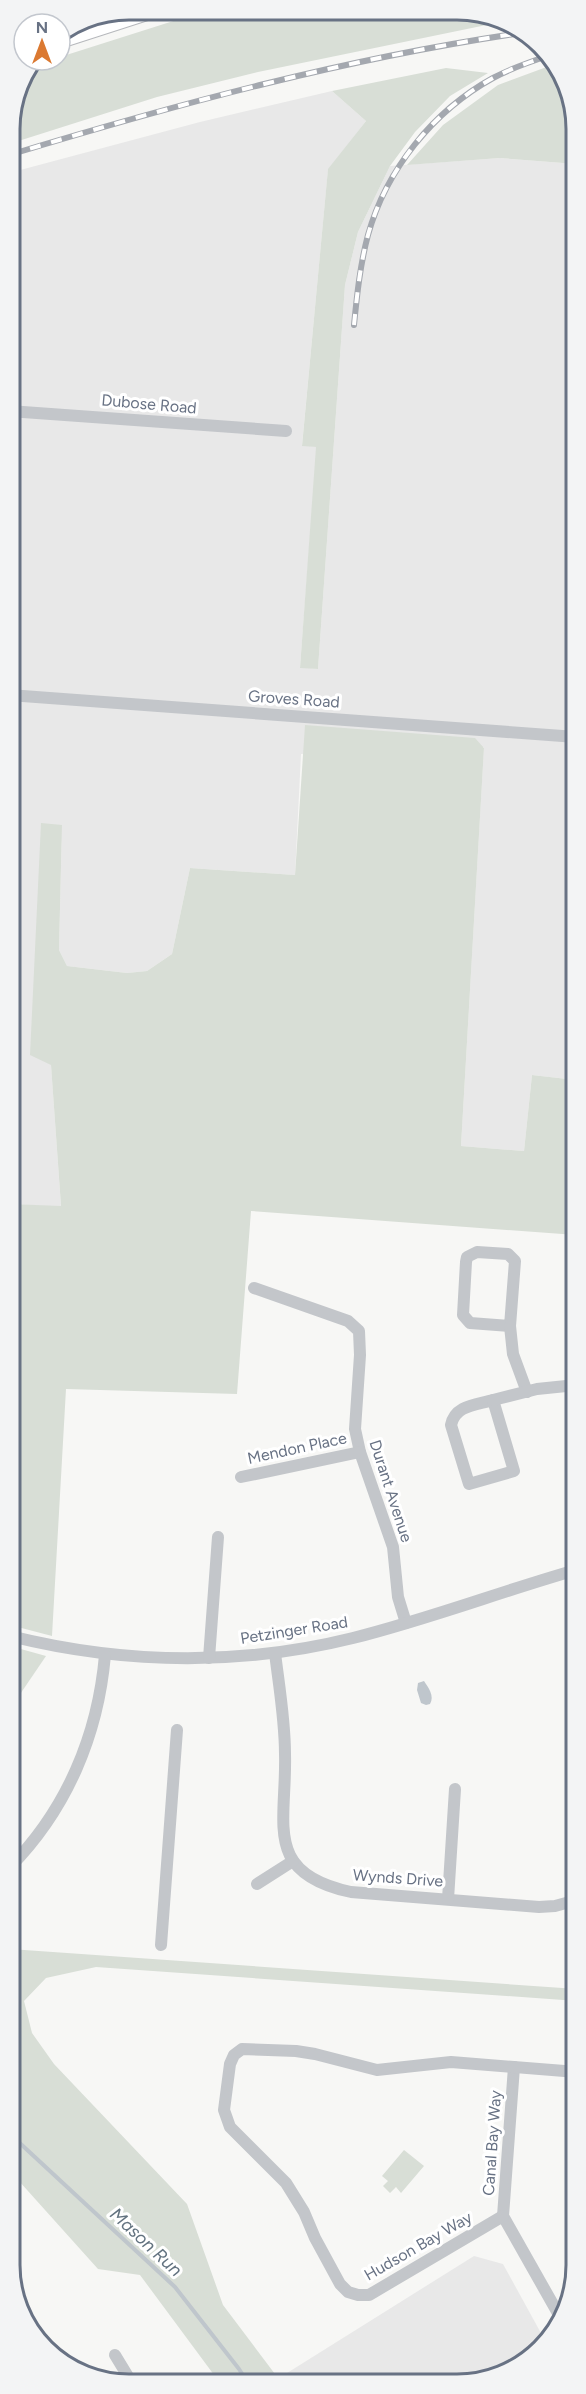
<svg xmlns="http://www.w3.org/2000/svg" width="586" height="2394" font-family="Figtree,sans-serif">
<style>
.built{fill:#e8e8e8}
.green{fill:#d8ded6}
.water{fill:#bfc6cc}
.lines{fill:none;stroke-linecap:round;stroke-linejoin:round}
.stream{stroke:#bfc6cc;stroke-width:4}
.highway-casing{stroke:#b6b8bc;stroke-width:20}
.minor{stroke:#c3c6ca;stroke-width:12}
.highway{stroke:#fff;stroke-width:18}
.rail-casing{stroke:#a4a8af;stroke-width:6}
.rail{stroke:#fff;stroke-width:4;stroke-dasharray:11;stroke-linecap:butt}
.labels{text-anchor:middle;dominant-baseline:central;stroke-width:6;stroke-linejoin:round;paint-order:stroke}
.street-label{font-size:16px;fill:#687284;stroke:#fff}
.water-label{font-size:18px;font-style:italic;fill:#637380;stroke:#fff}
.rim{fill:none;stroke:#687284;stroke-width:3}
</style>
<rect width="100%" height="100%" fill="#f7f7f5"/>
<g class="built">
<polygon points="332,91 366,121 328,170 302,445 317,447 300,667 318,669 345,285 358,232 390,166 500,158 576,164 576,1080 532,1075 524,1151 461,1146 484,747 301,754 295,875 190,868 172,954 147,971 127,973 67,966 59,950 62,825 51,1064 61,1207 10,1204 9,173 200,122"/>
<polygon points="474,2256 503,2264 547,2344 510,2372 473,2384 279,2383 279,2378"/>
</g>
<g class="green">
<path d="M 208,10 L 481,11 L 501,22 L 258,72 L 157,97 L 9,144 C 9,124 12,81 28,68 C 36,62 51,60 60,60 L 60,57 Z"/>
<polygon points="552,65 576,113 576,164 500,158 407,165 443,125 498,85"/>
<polygon points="446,68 488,73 450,96 415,132 390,166 358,232 345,285 318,669 300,668 316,447 302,446 328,169 366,121 332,91"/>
<polygon points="305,725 475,738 484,748 461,1146 524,1151 532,1075 576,1080 576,1235 251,1211 237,1394 66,1389 52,1636 10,1625 10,1204 61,1206 51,1065 30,1055 41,823 62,825 59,950 67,966 127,973 147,971 172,954 190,868 295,875"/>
<polygon points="10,1646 46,1656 10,1709"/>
<polygon points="10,1949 577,1989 577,2001 96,1967 46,1978 24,2001 32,2033 54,2064 187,2204 223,2305 278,2378 278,2383 220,2383 140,2275 98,2269 10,2171"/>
<polygon points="404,2150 424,2166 401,2193 396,2187 390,2193 383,2186 388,2181 382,2176"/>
</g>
<path class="water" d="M 424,1681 C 428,1687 435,1696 430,1704 L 426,1705 L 421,1703 L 417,1690 L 418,1683 Z"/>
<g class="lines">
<polyline class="stream" points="10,2134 175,2287 239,2369 248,2383"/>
<defs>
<polyline id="highway" points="60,39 153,9"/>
</defs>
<use href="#highway" class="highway-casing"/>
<g class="minor">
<polyline points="9,411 286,431"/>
<polyline points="9,695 576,737"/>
<polygon points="477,1252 508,1254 515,1261 510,1326 470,1323 463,1315 466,1262 467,1257"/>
<polyline points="254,1288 348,1321 359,1331 360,1355 355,1429 360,1452 393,1547 398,1597 406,1623"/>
<polyline points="510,1326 513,1354 527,1392"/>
<path d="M 493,1400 L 514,1471 L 469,1484 L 451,1425 C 455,1405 476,1405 493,1400 Z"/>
<polyline points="493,1400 537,1389 576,1385"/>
<polyline points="241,1477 360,1452"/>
<path d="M 10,1636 C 123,1664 240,1666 353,1638 C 429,1619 502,1591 576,1570"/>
<path d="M 275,1653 C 279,1686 285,1720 285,1754 C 287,1823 262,1873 351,1892 L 539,1907 L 555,1906 L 577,1900"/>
<polyline points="209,1658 218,1537"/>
<path d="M 10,1867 C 67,1809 98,1735 105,1655"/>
<polyline points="257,1884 293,1861"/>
<polyline points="448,1899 455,1789"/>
<polyline points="161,1945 177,1730"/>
<polyline points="514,2067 503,2216 559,2315"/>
<polyline points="503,2216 369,2295 358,2295 348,2292 340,2284 315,2238 304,2212 286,2183 230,2127 224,2110 230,2064 234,2055 242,2049 296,2051 315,2054 377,2070 451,2062 577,2072"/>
<polyline points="115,2355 132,2383"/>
</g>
<use href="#highway" class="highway"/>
<defs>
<g id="rail">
<path d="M 9,155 C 177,104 348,58 521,33"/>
<path d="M 354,325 C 357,295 360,265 368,235 C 386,170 433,111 493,78 C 510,69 529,62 548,56"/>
</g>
</defs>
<use href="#rail" class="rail-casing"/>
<use href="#rail" class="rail"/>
</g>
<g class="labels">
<g class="street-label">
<text transform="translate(149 404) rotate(5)">Dubose Road</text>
<text transform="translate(294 699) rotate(4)">Groves Road</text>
<text transform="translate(297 1448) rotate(-12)">Mendon Place</text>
<text transform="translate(391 1491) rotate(72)">Durant Avenue</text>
<text transform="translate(294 1630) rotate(-9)">Petzinger Road</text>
<text transform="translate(398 1878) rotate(4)">Wynds Drive</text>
<text transform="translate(492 2143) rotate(-86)">Canal Bay Way</text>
<text transform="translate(418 2246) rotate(-30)">Hudson Bay Way</text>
</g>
<g class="water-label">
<text transform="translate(146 2242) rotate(43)">Mason Run</text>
</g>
</g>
<path d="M0 0H586V2394H0ZM129 20H457A109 109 0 0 1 566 129V2265A109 109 0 0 1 457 2374H129A109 109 0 0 1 20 2265V129A109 109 0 0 1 129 20Z" fill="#f3f4f5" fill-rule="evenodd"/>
<path class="rim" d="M129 20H457A109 109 0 0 1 566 129V2265A109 109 0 0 1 457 2374H129A109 109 0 0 1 20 2265V129A109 109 0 0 1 129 20Z"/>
<g transform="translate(42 42)"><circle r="28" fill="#ffffff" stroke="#c3c7ce" stroke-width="1.5"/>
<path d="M0-4.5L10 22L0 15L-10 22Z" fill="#db7931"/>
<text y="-9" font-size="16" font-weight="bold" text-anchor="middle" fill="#687284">N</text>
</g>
</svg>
